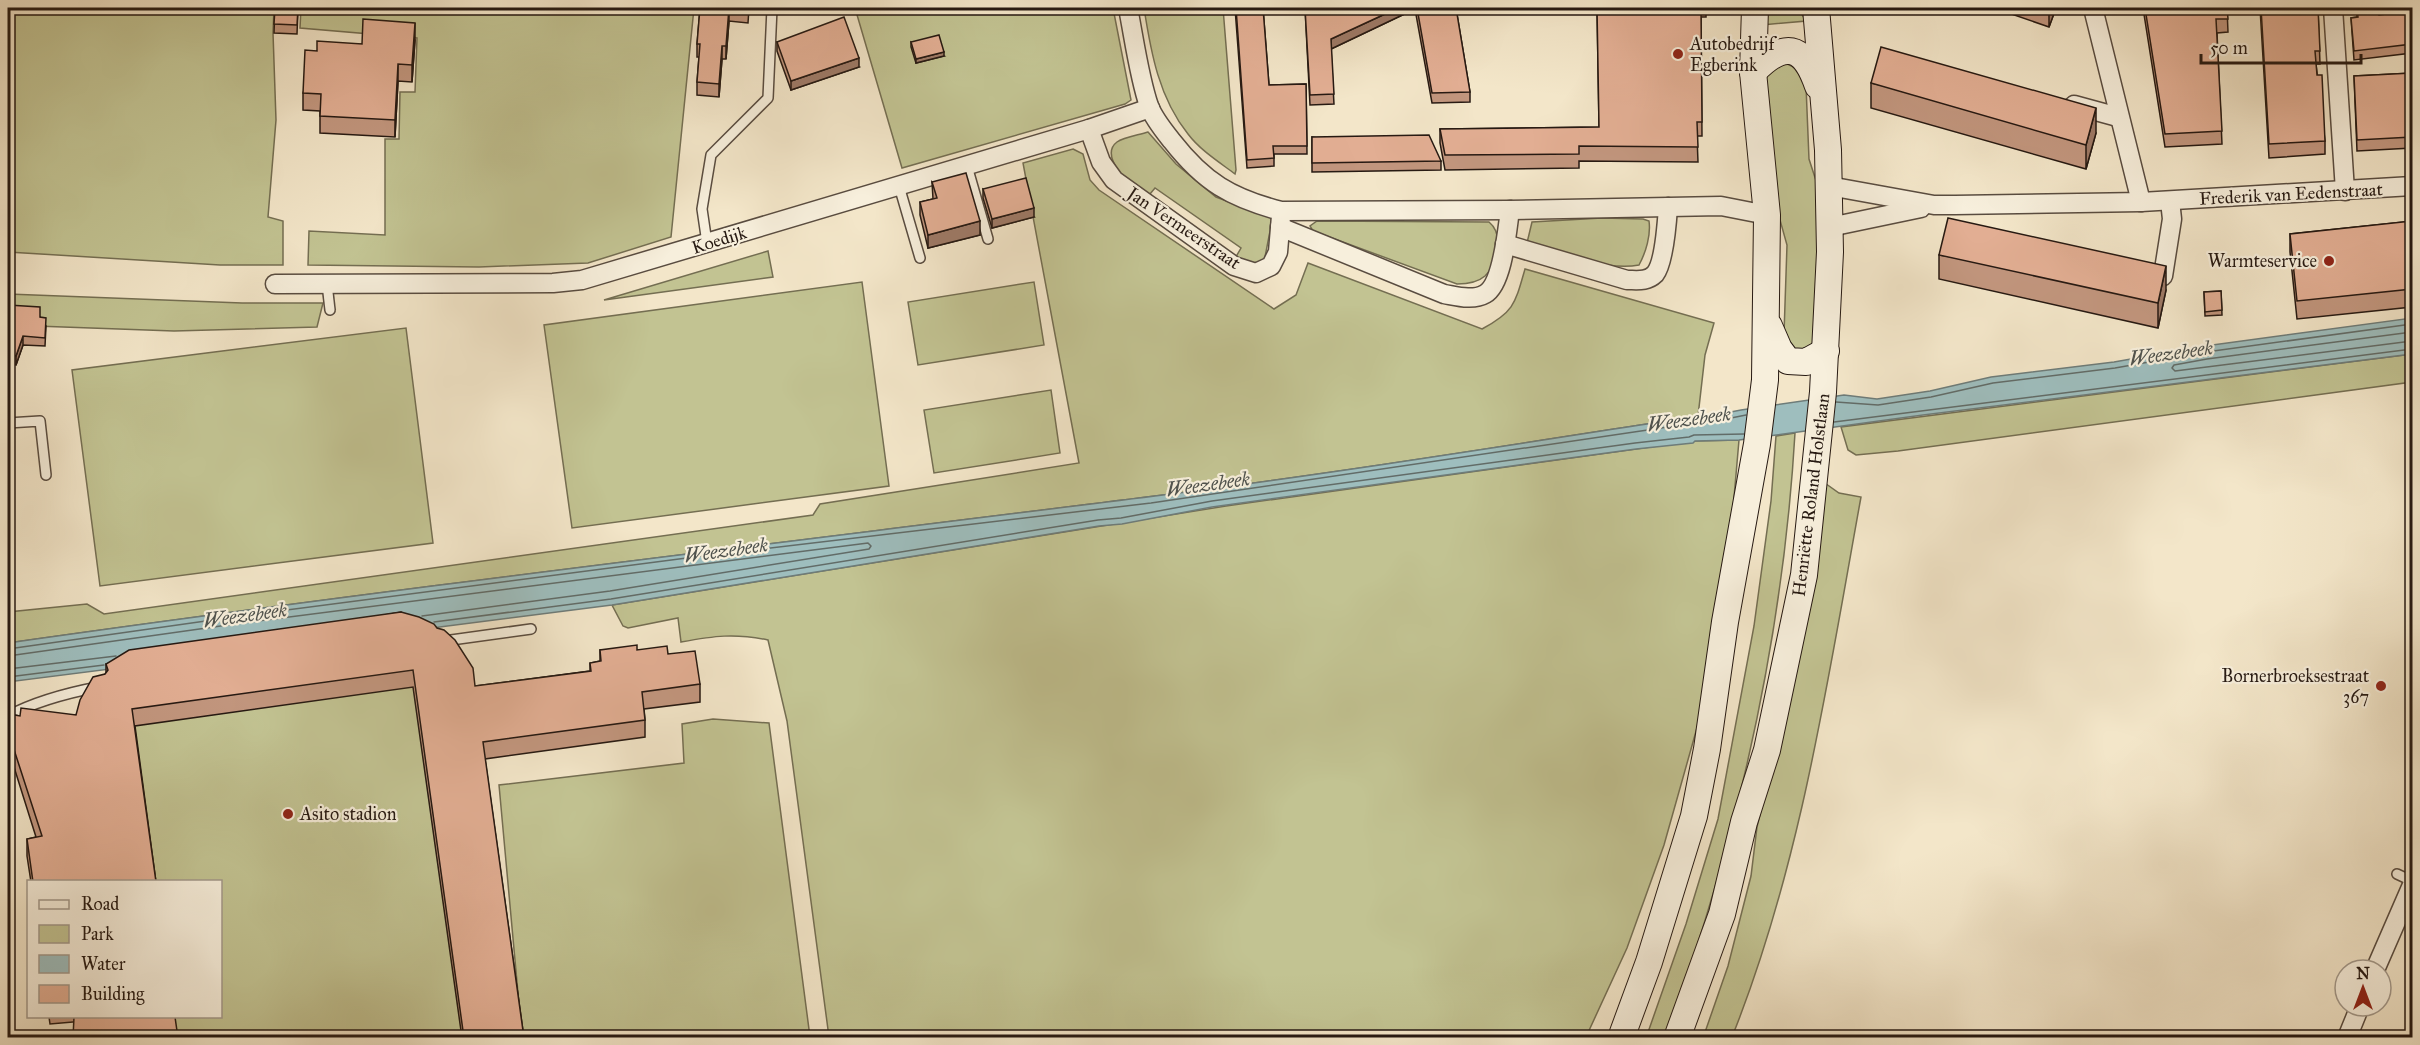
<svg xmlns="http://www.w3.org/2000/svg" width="2420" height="1045" font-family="'IM FELL Great Primer',serif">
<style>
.green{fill:#c2c392;stroke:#746e52;stroke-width:1.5}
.water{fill:#9ebebe;stroke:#6e7c79;stroke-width:1.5}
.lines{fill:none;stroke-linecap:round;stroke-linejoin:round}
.shore{stroke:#626c68;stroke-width:1.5}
.lane-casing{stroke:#594c40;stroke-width:12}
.street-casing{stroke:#594c40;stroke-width:21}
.secondary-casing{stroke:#261912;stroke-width:28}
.lane{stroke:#f7efdc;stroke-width:9}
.street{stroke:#f7efdc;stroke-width:18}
.secondary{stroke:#f7efdc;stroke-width:26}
.wall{fill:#c2967e;stroke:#261912;stroke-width:1.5}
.shaded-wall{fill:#9e7a67;stroke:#261912;stroke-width:1.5}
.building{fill:#e2ae93;stroke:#261912;stroke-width:1.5}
.poi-dot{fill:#8f2418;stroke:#f7efdc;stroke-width:2}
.labels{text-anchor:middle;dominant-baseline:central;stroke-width:4.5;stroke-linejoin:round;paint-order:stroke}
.poi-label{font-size:18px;fill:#261912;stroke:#f7efdc;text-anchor:start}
.street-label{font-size:18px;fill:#261912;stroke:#f7efdc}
.water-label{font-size:20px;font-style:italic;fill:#50534e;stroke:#f7efdc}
</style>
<rect width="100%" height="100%" fill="#f3e6c9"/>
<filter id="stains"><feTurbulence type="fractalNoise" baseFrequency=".00333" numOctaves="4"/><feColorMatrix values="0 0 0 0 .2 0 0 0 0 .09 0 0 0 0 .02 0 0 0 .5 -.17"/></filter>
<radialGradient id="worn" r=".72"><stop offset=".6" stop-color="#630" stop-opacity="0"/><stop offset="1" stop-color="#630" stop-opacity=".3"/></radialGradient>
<g class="green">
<polygon points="8,8 274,8 273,33 276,120 268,217 283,221 283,265 220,265 8,252"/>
<polygon points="301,8 694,8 671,237 588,263 479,267 308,265 309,231 385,235 385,139 399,139 400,92 415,92 417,38 300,28"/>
<polygon points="855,8 1113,8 1131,100 1125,104 902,168"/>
<path d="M 1144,8 L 1223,8 L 1236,170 L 1235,174 C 1219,162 1200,150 1188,134 C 1159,98 1151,53 1144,8 Z"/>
<polygon points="1764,8 1798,8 1806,21 1762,25"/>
<polygon points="1785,63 1798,69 1806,86 1809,159 1822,199 1816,349 1796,351 1784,334 1787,245 1775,202 1764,73"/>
<path d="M 1148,132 L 1176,164 L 1216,197 L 1270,217 L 1272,221 L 1264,262 L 1258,266 L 1233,262 L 1241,248 L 1155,188 L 1145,200 C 1135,190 1097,157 1117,142 C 1124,137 1139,135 1148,132 Z"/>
<path d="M 1073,149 L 1083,154 L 1090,180 L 1099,190 L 1274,309 L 1296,295 L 1308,263 L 1482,329 C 1514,312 1515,304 1525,269 L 1714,323 L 1705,355 L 1698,416 C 1517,444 1337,473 1155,496 C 772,544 389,589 8,643 L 8,612 L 87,604 L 104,614 L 813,515 L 820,504 L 1079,463 L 1023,163 Z"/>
<path d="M 1602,218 L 1643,219 L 1649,221 C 1651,235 1646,252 1639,265 C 1601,272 1564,248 1526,247 L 1532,222 Z"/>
<path d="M 1317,221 L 1489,222 C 1504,234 1498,264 1485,276 C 1477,283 1467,284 1457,284 L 1313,231 L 1310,226 Z"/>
<polygon points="768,251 773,277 604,300"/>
<polygon points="862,282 889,486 572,528 544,325"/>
<polygon points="1034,282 1044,345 918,365 908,302"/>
<polygon points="8,294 242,303 323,303 317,327 174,331 8,325"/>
<polygon points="406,328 433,543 100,586 72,370"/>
<polygon points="2412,354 2412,382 1898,451 1856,455 1848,450 1841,427"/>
<polygon points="1051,390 1060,453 934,473 924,410"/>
<path d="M 1795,433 C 1783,639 1736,844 1666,1037 L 1646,1038 L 1686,924 L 1718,819 L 1754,626 L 1771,501 L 1776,436 Z"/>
<path d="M 1739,440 L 1728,567 L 1702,710 L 1664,845 L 1627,948 L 1586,1037 L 829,1037 L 787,721 L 768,640 C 734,633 714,636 681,642 L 678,618 L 628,628 L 623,626 L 612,605 L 1226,506 L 1694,441 Z"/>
<path d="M 1822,481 L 1839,493 L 1861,497 C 1828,678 1801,865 1732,1037 L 1703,1038 L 1728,966 L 1751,876 L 1757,827 L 1767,786 Z"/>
<polygon points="432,652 510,1037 128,1037 125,1017 220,1016 220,882 107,881 109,694"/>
<polygon points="713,719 769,723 810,1037 522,1037 499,785 684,763 682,724"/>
</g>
<path class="water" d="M 2412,318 L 2412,354 L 1923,415 L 1739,440 L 1695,441 L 1693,443 L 1636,449 L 1212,507 L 1122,524 L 1099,526 L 612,605 L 8,682 L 8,643 C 389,589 772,544 1155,496 C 1337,473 1517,444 1698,416 L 1700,418 L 1741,410 L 1844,395 L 1877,399 L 1930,391 L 1991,377 L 2114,362 L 2205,346 Z"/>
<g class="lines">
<g class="shore">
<polyline points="2412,332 2207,359 2174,365 2172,368 2175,371 2412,341"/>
<polyline points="1836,402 1878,405 1931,397 1993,383 2115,368 2206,352 2412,324"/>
<polyline points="1834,422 2412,349"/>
<polyline points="434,622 611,599 1098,520 1121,518 1212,501 1635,443 1689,437 1694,435 1744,434"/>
<polyline points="8,649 241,616 702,556 1151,503 1695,423 1701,424 1746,415"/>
<polyline points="8,656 242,623 868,543 871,546 869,549 610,591 422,616"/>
<polyline points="8,669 116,656"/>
<polyline points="8,677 104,665"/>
</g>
<defs>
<g id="lane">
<polyline points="967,166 988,239"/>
<polyline points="899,186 920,258"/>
<polyline points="707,243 702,209 711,155 768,98 772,8"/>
<polyline points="327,284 330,310"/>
<polyline points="8,423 40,421 46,475"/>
<polyline points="444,641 531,629"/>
<path d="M 8,716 C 36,701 67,693 98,687"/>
<polyline points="2397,874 2412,881"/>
</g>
<g id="street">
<path d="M 1128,8 C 1134,38 1139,77 1149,106 C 1154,119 1164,131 1172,141 C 1204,182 1231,198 1281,211 L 1510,210 L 1721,206 L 1767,215"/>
<polyline points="2093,8 2141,202"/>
<polyline points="2333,8 2345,191"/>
<polyline points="2074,105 2118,117"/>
<polyline points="1089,129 1101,162 1114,180 1234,266 1256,273 1271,266 1278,252 1281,216"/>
<polyline points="1829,186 1934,205 1955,205 2141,202 2412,186"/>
<path d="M 1280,227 L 1444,294 C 1456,296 1473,301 1485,294 C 1503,284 1507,230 1510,210"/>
<polyline points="1830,227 1921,208"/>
<path d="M 1505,244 L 1627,280 C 1637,280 1647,282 1655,274 C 1664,263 1667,222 1668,207"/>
<polyline points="2150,273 2163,276 2172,219 2170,201"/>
<polyline points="275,284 553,283 582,280 1089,129 1150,108"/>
<polyline points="2375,970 2412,885"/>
<polyline points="2347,1038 2360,1006"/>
</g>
<g id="secondary">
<path d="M 1753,72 C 1784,41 1803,43 1818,86"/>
<polyline points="1769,326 1779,349 1788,361 1806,362 1826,351"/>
<polyline points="1621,1038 1649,962 1694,816 1707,749 1725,622 1757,444 1765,380 1767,215 1753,72 1755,8"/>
<polyline points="1677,1038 1722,914 1744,822 1767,750 1804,575 1823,392 1830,252 1828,150 1816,8"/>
</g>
</defs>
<use href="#lane" class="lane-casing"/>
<use href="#street" class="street-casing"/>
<use href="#secondary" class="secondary-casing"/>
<use href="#lane" class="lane"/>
<use href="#street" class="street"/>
<use href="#secondary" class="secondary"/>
</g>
<g class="wall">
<polygon points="275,8 298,8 297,34 274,33"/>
<polygon points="700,8 749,8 748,23 729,21 726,59 722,59 719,97 697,95 697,82 699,57 697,57 697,44"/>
<polygon points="1235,8 1263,8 1269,85 1306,84 1307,154 1274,154 1274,166 1247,168"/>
<polygon points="1305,8 1456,8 1470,92 1470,102 1432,103 1415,9 1331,49 1334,104 1310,105"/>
<polygon points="1597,8 1706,8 1706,17 1701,17 1702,136 1697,136 1698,162 1579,161 1579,168 1445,170 1440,143 1440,129 1599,127"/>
<polygon points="1994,8 2056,8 2049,27"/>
<polygon points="2143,8 2227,8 2228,32 2217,33 2222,144 2165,147"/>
<polygon points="2260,8 2318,8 2320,64 2316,64 2325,141 2325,154 2269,158"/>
<polygon points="2356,8 2378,8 2379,15 2412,11 2412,53 2354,60 2351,18 2357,17"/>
<polygon points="415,40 412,82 398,81 395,137 320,133 320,111 303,110 303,93 317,51 362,44"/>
<polygon points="777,42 859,67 791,90 777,51"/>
<polygon points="911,42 944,56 916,63 911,47"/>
<polygon points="2412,73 2412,148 2357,151 2354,76"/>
<polygon points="1871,83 2096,133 2086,169 1871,108"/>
<polygon points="1312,137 1441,161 1441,170 1312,172"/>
<polygon points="932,182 980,235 928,248 920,215 920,202 933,199"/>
<polygon points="983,189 1034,217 992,228 983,198"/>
<polygon points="2412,221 2412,307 2297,319 2290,252 2290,234"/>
<polygon points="1939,255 2166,290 2158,328 1939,279"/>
<polygon points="2221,291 2222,315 2205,316 2204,292"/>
<polygon points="8,309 40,317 46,326 45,346 23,345 16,365 8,362"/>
<polygon points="401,612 475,686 590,671 590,663 600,661 600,650 637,650 668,654 700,684 700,702 644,709 645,720 645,737 485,759 524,1038 462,1038 413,687 135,726 156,882 31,882 27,856 27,839 36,837 8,748 8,714 20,716 76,715 106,673 106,664"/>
<polygon points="2412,1008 2412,1030 2409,1029 2409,1016"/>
<polygon points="49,1017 175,1017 73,1022 50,1024"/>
</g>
<g class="shaded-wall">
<polygon points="729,8 729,21 726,59 726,46"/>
<polygon points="1398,8 1415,8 1415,9 1331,49 1331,39"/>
<polygon points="2049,8 2056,8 2049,27"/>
<polygon points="415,23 415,40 412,82 412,65"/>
<polygon points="722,46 722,59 719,97 719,84"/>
<polygon points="944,52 944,56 916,63 916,59"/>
<polygon points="859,58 859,67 791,90 791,81"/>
<polygon points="398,64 398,81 395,137 395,120"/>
<polygon points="2096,108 2096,133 2086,169 2086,145"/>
<polygon points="1034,208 1034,217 992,228 992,219"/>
<polygon points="980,221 980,235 928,248 928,235"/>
<polygon points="2166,266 2166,290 2158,328 2158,303"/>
<polygon points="23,336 23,345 16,365 16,356"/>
</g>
<g class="building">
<polygon points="275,8 298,8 297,25 274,24"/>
<polygon points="700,8 748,8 748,9 729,8 726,46 722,46 719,84 697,82 700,44 697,44"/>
<polygon points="1236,8 1263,8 1269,85 1306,84 1307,146 1273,146 1274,158 1247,160"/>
<polygon points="1305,8 1398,8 1331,39 1334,94 1310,95"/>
<polygon points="1417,8 1456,8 1470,92 1432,93"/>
<polygon points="1597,8 1701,8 1702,122 1697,122 1698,147 1579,146 1579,154 1445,155 1440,129 1599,127"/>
<polygon points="2145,8 2227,8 2228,19 2216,19 2222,131 2165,134"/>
<polygon points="2261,8 2318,8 2320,51 2315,51 2317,75 2322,75 2325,141 2269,144"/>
<polygon points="2357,8 2378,8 2379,15 2412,11 2412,44 2354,51 2351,18 2358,17"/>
<polygon points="844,17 859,58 791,81 777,42"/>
<polygon points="363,19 415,23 412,65 398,64 395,120 320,116 321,94 303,93 305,50 317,51 317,41 362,44"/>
<polygon points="939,35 944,52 916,59 911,42"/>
<polygon points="1881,47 2096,108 2086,145 1871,83"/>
<polygon points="2412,73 2412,137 2357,140 2354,76"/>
<polygon points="1429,135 1441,161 1312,163 1312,137"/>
<polygon points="966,173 980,221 928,235 920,202 937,198 932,182"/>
<polygon points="1026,178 1034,208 992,219 983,189"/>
<polygon points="1948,218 2166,266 2158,303 1939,255"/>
<polygon points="2412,221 2412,289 2297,301 2290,234"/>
<polygon points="2221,291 2222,310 2205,312 2204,292"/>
<polygon points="8,305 40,307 40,317 46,318 45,338 23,336 16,356 8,353"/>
<polygon points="401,612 419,617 434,624 437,628 444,630 455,640 473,668 475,686 591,671 590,663 601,661 600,650 637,645 637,650 667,646 668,654 695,651 700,684 642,692 645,720 483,742 524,1038 464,1038 413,670 132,709 156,882 33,882 27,839 42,836 8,731 8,714 20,716 21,708 76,715 80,700 93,677 105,674 108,670 106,664 129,650"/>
<polygon points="2412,1008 2412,1018 2409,1016"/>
<polygon points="74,1017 175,1017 178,1038 73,1038"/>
</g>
<g class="poi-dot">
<circle cx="1678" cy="54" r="6"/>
<circle cx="2329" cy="261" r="6"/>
<circle cx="2381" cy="686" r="6"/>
<circle cx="288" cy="814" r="6"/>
</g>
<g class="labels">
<g class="poi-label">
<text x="1690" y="44">Autobedrijf<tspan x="1690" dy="21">Egberink</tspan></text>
<text x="2317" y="261" text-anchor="end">Warmteservice</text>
<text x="2369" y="676" text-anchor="end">Bornerbroeksestraat<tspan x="2369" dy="21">367</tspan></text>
<text x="300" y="814">Asito stadion</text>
</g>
<g class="street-label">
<text transform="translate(2291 194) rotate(-3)">Frederik van Eedenstraat</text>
<text transform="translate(1184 228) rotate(34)">Jan Vermeerstraat</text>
<text transform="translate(719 240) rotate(-17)">Koedijk</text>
<text transform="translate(1811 495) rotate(-83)">Henriëtte Roland Holstlaan</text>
</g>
<g class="water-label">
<text transform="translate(2171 353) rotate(-8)">Weezebeek</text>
<text transform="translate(1689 419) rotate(-8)">Weezebeek</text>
<text transform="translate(1208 484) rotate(-8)">Weezebeek</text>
<text transform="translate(726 550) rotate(-8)">Weezebeek</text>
<text transform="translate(245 615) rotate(-8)">Weezebeek</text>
</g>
</g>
<rect width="2420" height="1045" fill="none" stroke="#f3e6c9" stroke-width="30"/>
<rect x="9" y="9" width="2402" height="1027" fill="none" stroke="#261912" stroke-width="3"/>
<rect x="15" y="15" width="2390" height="1015" fill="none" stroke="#261912" stroke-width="1.5"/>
<rect x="27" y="880" width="195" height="138" fill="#f7efdc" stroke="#a3998b" stroke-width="1.5"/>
<rect x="39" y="900" width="30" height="9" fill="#f7efdc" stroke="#a3998b" stroke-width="1.5"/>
<text x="81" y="910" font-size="18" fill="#261912">Road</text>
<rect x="39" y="925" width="30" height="18" fill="#c2c392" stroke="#a3998b" stroke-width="1.5"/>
<text x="81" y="940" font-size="18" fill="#261912">Park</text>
<rect x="39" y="955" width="30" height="18" fill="#9ebebe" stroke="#a3998b" stroke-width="1.5"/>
<text x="81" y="970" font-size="18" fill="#261912">Water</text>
<rect x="39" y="985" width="30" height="18" fill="#e2ae93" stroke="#a3998b" stroke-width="1.5"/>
<text x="81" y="1000" font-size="18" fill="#261912">Building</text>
<g transform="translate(2363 988)"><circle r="28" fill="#f7efdc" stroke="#a3998b" stroke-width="1.5"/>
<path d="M0-4.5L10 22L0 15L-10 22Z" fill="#8f2418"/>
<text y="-9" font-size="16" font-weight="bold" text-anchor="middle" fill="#261912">N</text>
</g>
<path d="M2201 54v9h160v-9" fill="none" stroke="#261912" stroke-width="3"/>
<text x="2210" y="54" font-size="18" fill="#261912" stroke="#f7efdc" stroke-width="4.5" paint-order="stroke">50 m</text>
<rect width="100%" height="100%" filter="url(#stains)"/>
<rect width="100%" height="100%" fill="url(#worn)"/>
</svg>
